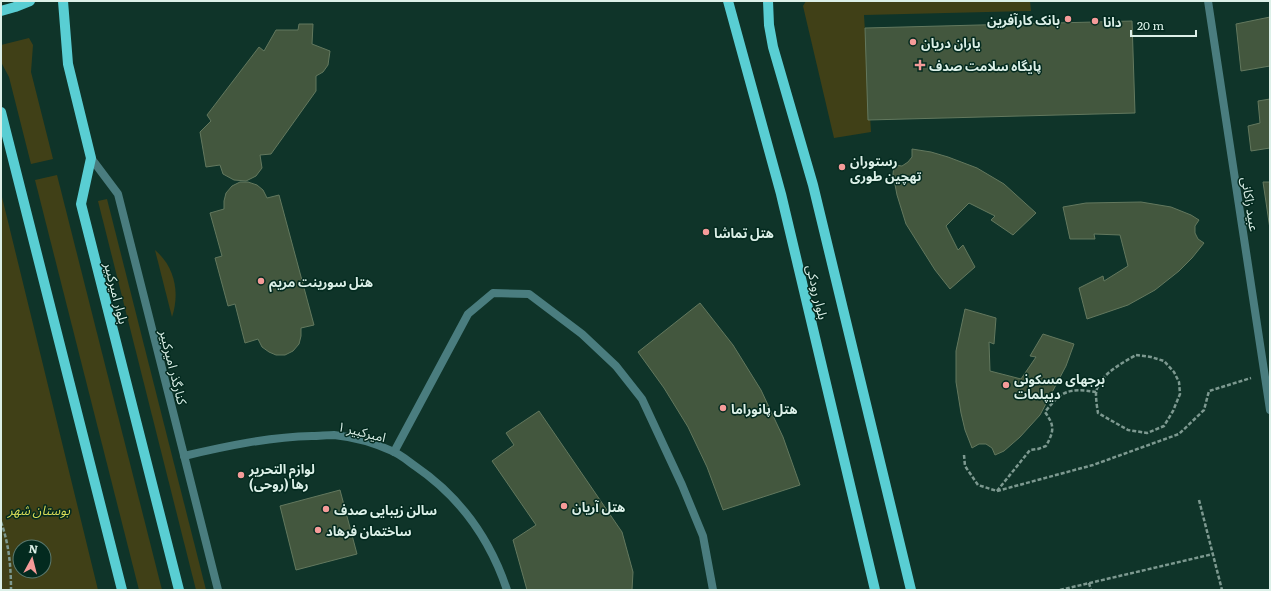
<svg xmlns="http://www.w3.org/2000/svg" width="1271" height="591" font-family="Literata,'Noto Sans Arabic',serif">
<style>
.green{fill:#404017;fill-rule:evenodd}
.building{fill:#43573e;stroke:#63785e}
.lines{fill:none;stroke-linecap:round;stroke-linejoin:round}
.path{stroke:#7d9990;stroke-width:2.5;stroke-dasharray:4 2;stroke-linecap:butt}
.minor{stroke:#4a7d7f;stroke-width:8}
.tertiary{stroke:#4a7d7f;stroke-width:8}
.primary{stroke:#59ced3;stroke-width:10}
.poi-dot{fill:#f59b99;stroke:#032a1f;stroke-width:1.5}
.labels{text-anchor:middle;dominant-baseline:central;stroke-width:3;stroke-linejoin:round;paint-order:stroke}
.poi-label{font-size:13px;font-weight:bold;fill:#dcf0e8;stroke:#032a1f;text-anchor:start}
.street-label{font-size:13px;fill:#dcf0e8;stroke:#032a1f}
.park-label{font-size:13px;font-style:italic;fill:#d8db56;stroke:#032a1f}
</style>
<rect width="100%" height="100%" fill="#0f3429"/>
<g class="green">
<polygon points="806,1 1030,1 1031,11 864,15 871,132 834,138 803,6"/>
<polygon points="29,38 33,45 31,72 53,159 31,164 9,77 1,62 1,45"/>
<polygon points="57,175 162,590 139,590 35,180"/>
<path d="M 1,193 L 98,590 L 1,590 ZM 20,547 L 44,547 L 44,571 L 20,571 Z"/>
<polygon points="107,199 206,590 196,590 98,201"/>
<path d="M 155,250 C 175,267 180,293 172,317 Z"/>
</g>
<g class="building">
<polygon points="1270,17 1270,66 1241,71 1236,24"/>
<polygon points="1132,21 1135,113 868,120 865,28"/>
<polygon points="299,24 313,24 312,44 330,51 328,65 323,72 316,76 316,91 271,154 260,155 262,168 256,176 246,181 234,180 223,174 220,165 206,167 200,132 211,121 207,115 259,47 264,51 276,30 298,30"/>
<polygon points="1270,99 1270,148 1251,151 1248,126 1260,123 1258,101"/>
<polygon points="912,149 931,152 948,157 977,168 1004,184 1036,213 1013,235 991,220 995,216 969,203 946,226 958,250 963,245 975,267 950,289 935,270 906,224 897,195 893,174 894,165 902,166 908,162 912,157"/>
<polygon points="240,182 248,182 257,185 263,190 267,198 279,195 314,325 301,328 301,336 299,344 293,351 285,355 276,355 269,352 262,347 258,339 245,343 235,304 228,306 215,258 222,256 210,213 224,209 224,201 226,193 232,186"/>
<polygon points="1263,182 1270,182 1270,229"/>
<polygon points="1141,202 1171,207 1191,215 1199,220 1195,226 1195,233 1198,239 1204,243 1192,258 1179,271 1155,290 1128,305 1087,319 1079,288 1103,276 1104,281 1128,266 1120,235 1094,234 1095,239 1070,239 1063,207 1086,203"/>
<polygon points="700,303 733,345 761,390 783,437 800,485 723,510 707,467 688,427 664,388 638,352"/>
<polygon points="965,309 996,318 994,344 989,342 990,371 1021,379 1036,357 1030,356 1043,334 1074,344 1066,366 1040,415 1020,437 1004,451 995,455 992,448 986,444 979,444 972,448 965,430 961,413 956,382 956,351"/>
<polygon points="539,411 622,532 633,572 632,590 527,590 513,540 536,525 492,461 514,445 506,433"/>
<polygon points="340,490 357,554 296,570 280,506"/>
</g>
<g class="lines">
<g class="path">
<path d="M 1136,355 L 1151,357 L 1164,361 L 1174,372 L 1179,382 L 1180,394 L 1173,411 L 1164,426 L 1147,433 L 1128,430 L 1098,413 C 1097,407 1096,400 1096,394 C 1097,376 1122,363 1136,355 Z"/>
<polyline points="964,455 965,466 978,485 997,491 1093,465 1179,434 1204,410 1209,391 1251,378"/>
<path d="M 997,491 L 1030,450 L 1038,449 L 1046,446 C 1054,431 1055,426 1045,412 C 1062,390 1069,388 1096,392"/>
<polyline points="1199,500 1222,590"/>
<path d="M 1,522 C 9,544 11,567 11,590"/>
<polyline points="1089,583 1091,590"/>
<polyline points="1060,590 1213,554"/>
</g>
<g class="minor">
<polyline points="1208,1 1270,410"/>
<polyline points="394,452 468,314 493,293 529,294 582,334 616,366 642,399 682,485 703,536 713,590"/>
<path d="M 184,456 C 226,446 269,437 312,436 C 319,436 327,435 334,435 C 353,437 375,443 392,451 C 400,454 408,461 415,466 C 459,496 490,539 507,590"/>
</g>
<polyline class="tertiary" points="91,158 118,194 218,590"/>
<g class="primary">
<polyline points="63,1 68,64 91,158 81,204 179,590"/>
<polyline points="728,1 781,194 875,590"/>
<polyline points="768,1 769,25 773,47 813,185 911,590"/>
<polyline points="1,11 15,7 30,1"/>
<polyline points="1,112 122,590"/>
</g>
</g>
<g class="poi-dot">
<circle cx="1068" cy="19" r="4"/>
<circle cx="1095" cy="21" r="4"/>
<circle cx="913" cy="42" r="4"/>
<path d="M918 59h4v4h4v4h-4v4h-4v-4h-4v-4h4z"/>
<circle cx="842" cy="167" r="4"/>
<circle cx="706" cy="232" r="4"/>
<circle cx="261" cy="281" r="4"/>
<circle cx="1006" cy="385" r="4"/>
<circle cx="723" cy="408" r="4"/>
<circle cx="241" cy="475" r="4"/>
<circle cx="564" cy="506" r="4"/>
<circle cx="326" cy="509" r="4"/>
<circle cx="318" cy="530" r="4"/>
</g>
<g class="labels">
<g class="poi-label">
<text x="1060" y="19" text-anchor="end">بانک کارآفرین</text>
<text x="1103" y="21">دانا</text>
<text x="921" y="42">یاران دریان</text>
<text x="929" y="65">پایگاه سلامت صدف</text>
<text x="850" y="160">رستوران<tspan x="850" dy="15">تهچین طوری</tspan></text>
<text x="714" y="232">هتل تماشا</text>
<text x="269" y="281">هتل سورینت مريم</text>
<text x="1014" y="378">برجهای مسکونی<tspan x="1014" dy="15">دیپلمات</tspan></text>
<text x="731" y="408">هتل پانوراما</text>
<text x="249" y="468">لوازم التحریر<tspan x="249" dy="15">رها (روحی)</tspan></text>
<text x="572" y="506">هتل آریان</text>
<text x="334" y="509">سالن زیبایی صدف</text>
<text x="326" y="530">ساختمان فرهاد</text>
</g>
<g class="street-label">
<text transform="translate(1251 204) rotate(81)">عبید زاکانی</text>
<text transform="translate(818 292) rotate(77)">بلوار رودکی</text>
<text transform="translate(117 293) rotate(76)">بلوار امیرکبیر</text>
<text transform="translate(174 367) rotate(76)">کنارگذر امیرکبیر</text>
<text transform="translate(362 431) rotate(14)">امیرکبیر ۱</text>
</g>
<g class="park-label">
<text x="39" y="509">بوستان شهر</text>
</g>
</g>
<rect width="1271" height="591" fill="none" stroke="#dcf0e8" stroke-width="4"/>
<g transform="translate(32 559) rotate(7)"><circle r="19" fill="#032a1f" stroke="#5a796f"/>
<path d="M0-3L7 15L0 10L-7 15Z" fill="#f59b99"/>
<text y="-6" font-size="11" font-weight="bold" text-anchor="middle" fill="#dcf0e8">N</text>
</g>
<path d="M1131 30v6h65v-6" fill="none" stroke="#dcf0e8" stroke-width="2"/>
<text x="1137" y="30" font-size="12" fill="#dcf0e8" stroke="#032a1f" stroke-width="3" paint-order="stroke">20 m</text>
</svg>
